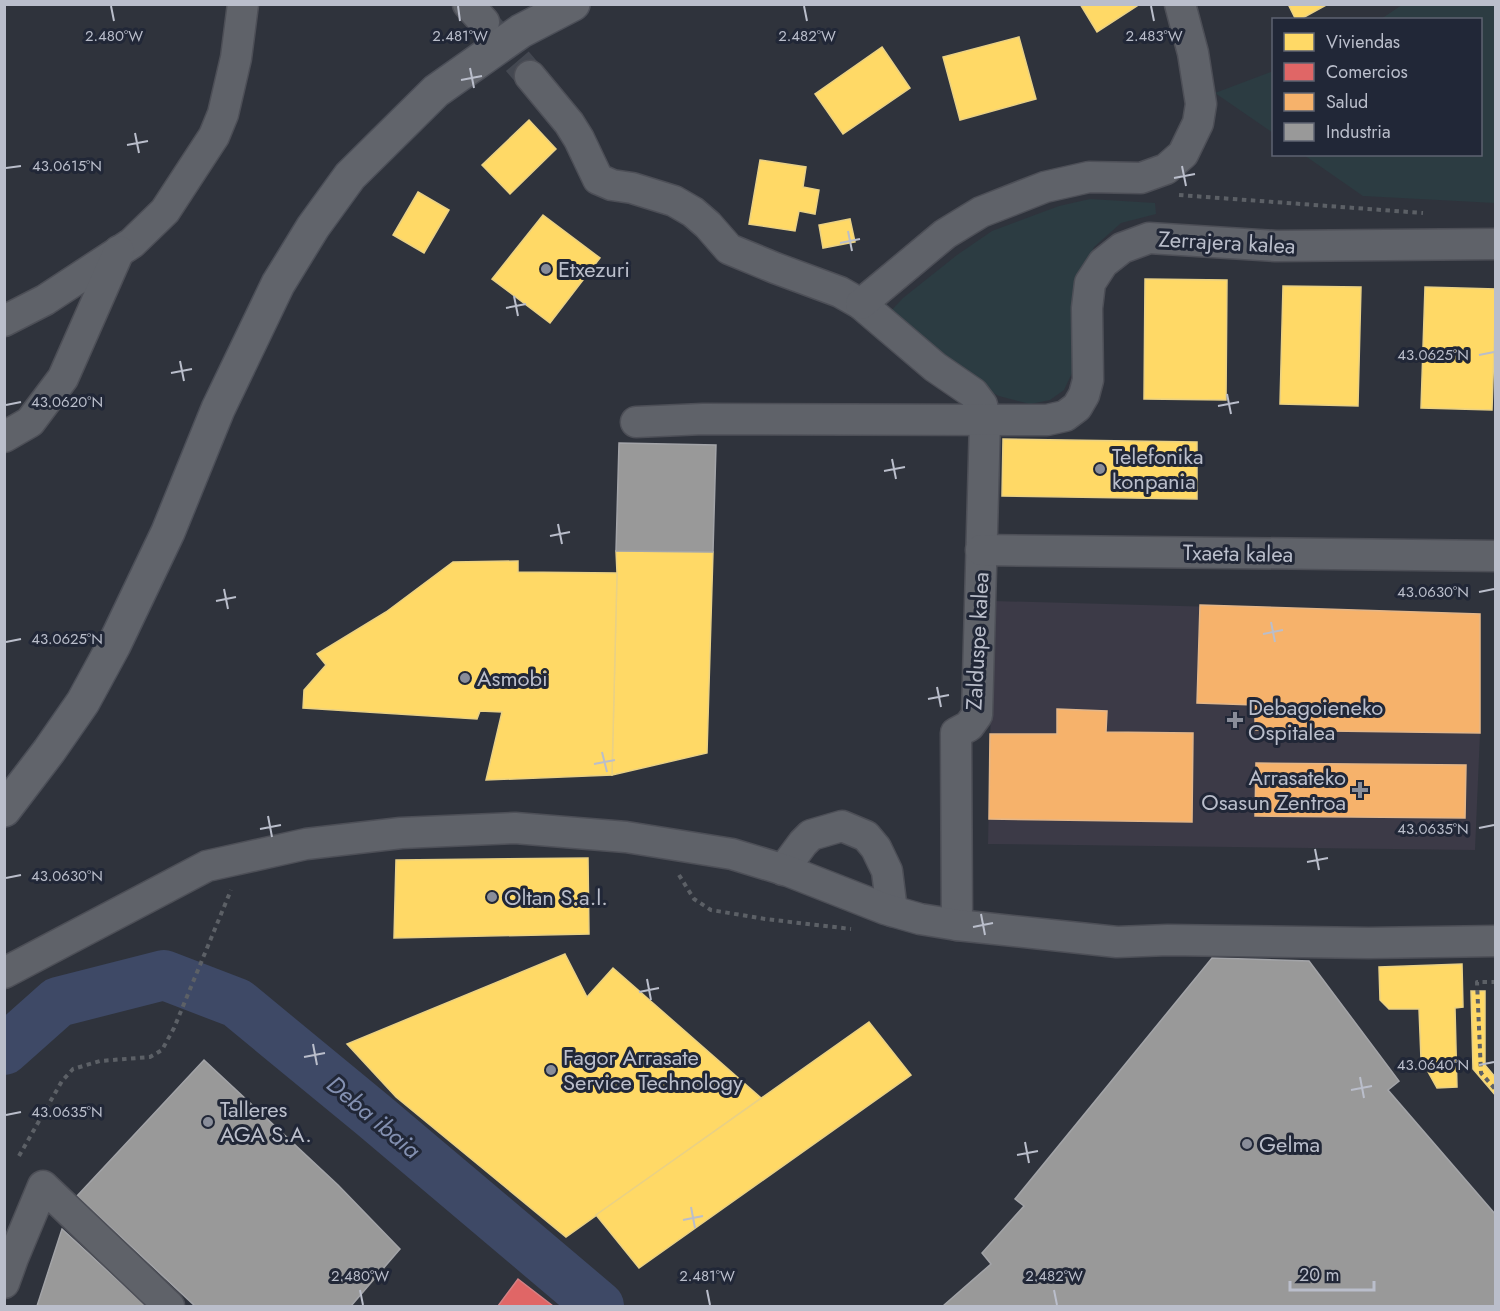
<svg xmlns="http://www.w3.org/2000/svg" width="1500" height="1311" font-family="Jost,sans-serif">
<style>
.medical{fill:#3c3a47}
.green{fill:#2c3c42}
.homes{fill:#ffd966;stroke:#ead184;stroke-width:1.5}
.shops{fill:#e06666;stroke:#d58084;stroke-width:1.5}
.health{fill:#f6b26b;stroke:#e4b688;stroke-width:1.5}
.industry{fill:#999;stroke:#a3a4a8;stroke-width:1.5}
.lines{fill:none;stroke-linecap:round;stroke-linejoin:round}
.river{stroke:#3e4966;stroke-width:50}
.minor-tunnel{stroke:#444851;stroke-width:30;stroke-dasharray:30 15;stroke-linecap:butt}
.minor-casing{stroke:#4d4f57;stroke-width:33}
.major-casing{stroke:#4c4f58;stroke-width:36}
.path{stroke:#5c6066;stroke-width:4;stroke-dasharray:4.5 4.5;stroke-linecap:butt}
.minor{stroke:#5f6269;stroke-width:30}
.major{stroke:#61646b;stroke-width:33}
.ticks{fill:none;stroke:#babecb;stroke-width:2}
.poi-dot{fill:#898d99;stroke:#212737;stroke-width:2}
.labels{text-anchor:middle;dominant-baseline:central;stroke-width:6;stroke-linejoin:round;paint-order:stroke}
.street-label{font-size:22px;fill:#babecb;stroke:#212737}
.poi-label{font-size:22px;fill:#babecb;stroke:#212737;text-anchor:start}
.water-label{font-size:24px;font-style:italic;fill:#8390b1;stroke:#212737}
.ticks-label{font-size:15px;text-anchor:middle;fill:#babecb;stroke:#212737;stroke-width:6;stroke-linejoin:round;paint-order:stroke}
</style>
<rect width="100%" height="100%" fill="#2f333c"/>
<polygon class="medical" points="993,601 1480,614 1480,733 1475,850 988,844"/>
<g class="green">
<polygon points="1402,5 1495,5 1495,203 1363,196 1304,155 1480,154 1480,20 1381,19"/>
<polygon points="1273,71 1273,133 1215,93"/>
<polygon points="1090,199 1155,203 1156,214 1121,223 1094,247 1079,277 1073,371 1064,390 1050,400 1030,404 999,396 971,382 888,314 903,298 957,255 992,231 1059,206"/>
</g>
<g class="homes">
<polygon points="1080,4 1140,4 1097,32"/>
<polygon points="1288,4 1328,4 1299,20 1296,20"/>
<polygon points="1019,37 1036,99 960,120 943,57"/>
<polygon points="882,47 910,88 843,134 815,94"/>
<polygon points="529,120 556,149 510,194 482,165"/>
<polygon points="760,160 806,167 803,187 819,190 815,214 799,211 795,231 749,224"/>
<polygon points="418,192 449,210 424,253 393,235"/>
<polygon points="543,215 600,258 550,323 492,279"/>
<polygon points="850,219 855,242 823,248 819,225"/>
<polygon points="1145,279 1227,280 1226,400 1144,399"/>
<polygon points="1283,286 1361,287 1358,406 1280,404"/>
<polygon points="1425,287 1496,289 1492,410 1421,408"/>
<polygon points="1003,439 1197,442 1197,499 1002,496"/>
<polygon points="616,551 713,552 707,753 612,775 617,573"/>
<polygon points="518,561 518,572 617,573 612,775 486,780 502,712 480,711 477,719 303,708 304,690 326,665 317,654 386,612 453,562"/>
<polygon points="588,858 589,934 394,938 396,860"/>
<polygon points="565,954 587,997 613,968 761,1098 566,1237 396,1097 347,1044"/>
<polygon points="1462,964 1463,1007 1455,1008 1457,1087 1437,1088 1421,1059 1419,1009 1389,1009 1380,1000 1379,967"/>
<polygon points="1471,991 1485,991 1485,1065 1496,1078 1496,1096 1473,1069"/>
<polygon points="869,1022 911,1075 639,1268 596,1215"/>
</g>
<polygon class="shops" points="518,1279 553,1306 498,1306"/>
<g class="health">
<polygon points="1200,605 1480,614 1480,733 1255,730 1255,705 1197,703"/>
<polygon points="1057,709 1107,711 1106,732 1193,733 1192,822 989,819 990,734 1057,734"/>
<polygon points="1256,763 1466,765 1465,818 1255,816"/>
</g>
<g class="industry">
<polygon points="619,443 716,445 713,552 616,551"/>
<polygon points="1212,958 1309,961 1399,1081 1388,1090 1496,1215 1496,1306 943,1306 991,1264 982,1253 1024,1206 1015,1199"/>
<polygon points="204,1060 338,1185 400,1249 351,1306 195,1306 77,1196"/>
<polygon points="62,1229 146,1306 37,1306"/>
</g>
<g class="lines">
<polyline class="river" points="4,1050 58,1002 164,975 237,1003 373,1115 599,1306"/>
<polyline class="minor-tunnel" points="488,27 530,76"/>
<defs>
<g id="minor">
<polyline points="468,4 484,22"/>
<polyline points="530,76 569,123 579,139 598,179 612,185 632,188 674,201 693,212 708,225 729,249 775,268 840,292 861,304 935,367 973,393 982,405 985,420 977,715 969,726 956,733 957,925"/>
<polyline points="861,304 945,234 981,212 1045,187 1089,177 1141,178 1166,169 1183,154 1198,123 1201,104 1193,53 1180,4"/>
<polyline points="4,321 45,300 132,243 165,211 214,136 223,114 236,58 243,4"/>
<polyline points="636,422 703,419 1047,420 1065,416 1077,407 1084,395 1088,380 1087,308 1090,283 1103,263 1122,248 1149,238 1276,246 1496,244"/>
<polyline points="4,437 30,422 63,378 119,251"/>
<polyline points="981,550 1496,556"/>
<polyline points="783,870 803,843 811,835 842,826 866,836 876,848 887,871 892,911"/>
<polyline points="4,973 207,866 306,844 401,833 515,828 626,837 732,854 788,871 885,909 920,919 957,925 1117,942 1168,940 1369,943 1496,941"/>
<polyline points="4,1283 13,1258 43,1186 169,1306"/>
</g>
<polyline id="major" points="4,810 49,751 83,702 114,645 168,532 218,409 278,284 313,227 350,176 436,91 521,31 573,4"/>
</defs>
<use href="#minor" class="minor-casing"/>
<use href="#major" class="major-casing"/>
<g class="path">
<polyline points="1179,195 1423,213"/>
<polyline points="679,875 694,899 711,910 765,919 851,929"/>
<polyline points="1496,982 1477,982 1481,1073 1496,1090"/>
<polyline points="19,1156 62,1081 73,1069 100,1061 150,1057 162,1050 174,1028 231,890"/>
</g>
<use href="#minor" class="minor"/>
<use href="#major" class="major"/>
</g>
<path class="ticks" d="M 111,6 L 114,21M 458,6 L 460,21M 804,6 L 807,21M 1151,6 L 1154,21M 470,68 L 474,88M 461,80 L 482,76M 135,133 L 139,153M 127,145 L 148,141M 1182,166 L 1186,186M 6,168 L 21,166M 1174,178 L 1195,174M 848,231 L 852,251M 840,243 L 860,239M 514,296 L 518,316M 506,308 L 526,304M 1479,355 L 1494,352M 180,361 L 184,381M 171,373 L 192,369M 1227,394 L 1231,414M 6,405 L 21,402M 1218,406 L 1239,402M 892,459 L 896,479M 884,471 L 905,467M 558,524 L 562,544M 550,536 L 570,532M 224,589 L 228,609M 1479,592 L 1494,589M 216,601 L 236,597M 1271,622 L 1275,642M 1263,634 L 1283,630M 6,642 L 21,639M 937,687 L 941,707M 928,699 L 949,695M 602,752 L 607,772M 594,764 L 615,760M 268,816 L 272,837M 1479,828 L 1494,825M 260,829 L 281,825M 1315,849 L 1319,870M 1307,862 L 1328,858M 6,878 L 21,875M 981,914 L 985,935M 973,927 L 993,923M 647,979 L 651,1000M 639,992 L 659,988M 313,1044 L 317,1065M 304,1057 L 325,1053M 1479,1065 L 1494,1062M 1360,1077 L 1364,1098M 1351,1090 L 1372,1086M 6,1115 L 21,1112M 1025,1142 L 1029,1163M 1017,1155 L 1038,1151M 691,1207 L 695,1228M 683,1220 L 703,1216M 360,1290 L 363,1305M 707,1290 L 710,1305M 1054,1290 L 1057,1305"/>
<g class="poi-dot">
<circle cx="546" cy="269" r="6"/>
<circle cx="1100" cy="469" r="6"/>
<circle cx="465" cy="678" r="6"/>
<path d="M1232 711h6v6h6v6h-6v6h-6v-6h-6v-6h6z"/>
<path d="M1357 781h6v6h6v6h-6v6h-6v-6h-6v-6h6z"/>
<circle cx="492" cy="897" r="6"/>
<circle cx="551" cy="1070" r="6"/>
<circle cx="208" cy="1122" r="6"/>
<circle cx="1247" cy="1144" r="6"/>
</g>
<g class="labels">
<g class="street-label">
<text transform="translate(1227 242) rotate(3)">Zerrajera kalea</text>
<text transform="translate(1238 553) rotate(1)">Txaeta kalea</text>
<text transform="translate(977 641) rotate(-87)">Zalduspe kalea</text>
</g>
<g class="poi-label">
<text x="558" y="269">Etxezuri</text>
<text x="1112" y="456">Telefonika<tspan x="1112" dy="25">konpania</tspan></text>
<text x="477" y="678">Asmobi</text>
<text x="1248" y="707">Debagoieneko<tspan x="1248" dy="25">Ospitalea</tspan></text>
<text x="1346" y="777" text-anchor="end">Arrasateko<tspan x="1346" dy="25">Osasun Zentroa</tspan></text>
<text x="504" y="897">Oltan S.a.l.</text>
<text x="563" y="1057">Fagor Arrasate<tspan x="563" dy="25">Service Technology</tspan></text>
<text x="220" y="1109">Talleres<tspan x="220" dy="25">AGA S.A.</tspan></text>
<text x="1259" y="1144">Gelma</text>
</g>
<g class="water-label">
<text transform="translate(374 1117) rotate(40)">Deba ibaia</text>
</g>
</g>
<g class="ticks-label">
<text x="114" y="41">2.480°W</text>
<text x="460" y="41">2.481°W</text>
<text x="807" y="41">2.482°W</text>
<text x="1154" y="41">2.483°W</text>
<text x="67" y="171">43.0615°N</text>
<text x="1433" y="360">43.0625°N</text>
<text x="67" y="407">43.0620°N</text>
<text x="1433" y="597">43.0630°N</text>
<text x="67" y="644">43.0625°N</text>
<text x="1433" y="834">43.0635°N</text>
<text x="67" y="881">43.0630°N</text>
<text x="1433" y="1070">43.0640°N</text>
<text x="67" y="1117">43.0635°N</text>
<text x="360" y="1281">2.480°W</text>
<text x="707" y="1281">2.481°W</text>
<text x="1054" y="1281">2.482°W</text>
</g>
<rect width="1500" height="1311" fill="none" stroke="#babecb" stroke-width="12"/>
<rect x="1272" y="18" width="210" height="138" fill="#212737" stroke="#5e6372" stroke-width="1.5"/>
<rect x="1284" y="33" width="30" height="18" fill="#ffd966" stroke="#5e6372" stroke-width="1.5"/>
<text x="1326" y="48" font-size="18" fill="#babecb">Viviendas</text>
<rect x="1284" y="63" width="30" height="18" fill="#e06666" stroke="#5e6372" stroke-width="1.5"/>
<text x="1326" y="78" font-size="18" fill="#babecb">Comercios</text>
<rect x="1284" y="93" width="30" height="18" fill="#f6b26b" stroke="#5e6372" stroke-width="1.5"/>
<text x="1326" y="108" font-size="18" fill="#babecb">Salud</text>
<rect x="1284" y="123" width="30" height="18" fill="#999999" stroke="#5e6372" stroke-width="1.5"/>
<text x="1326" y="138" font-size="18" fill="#babecb">Industria</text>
<path d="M1290 1281v9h84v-9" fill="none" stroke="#babecb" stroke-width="3"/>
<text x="1299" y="1281" font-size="18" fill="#babecb" stroke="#212737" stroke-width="4.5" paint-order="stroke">20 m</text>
</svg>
